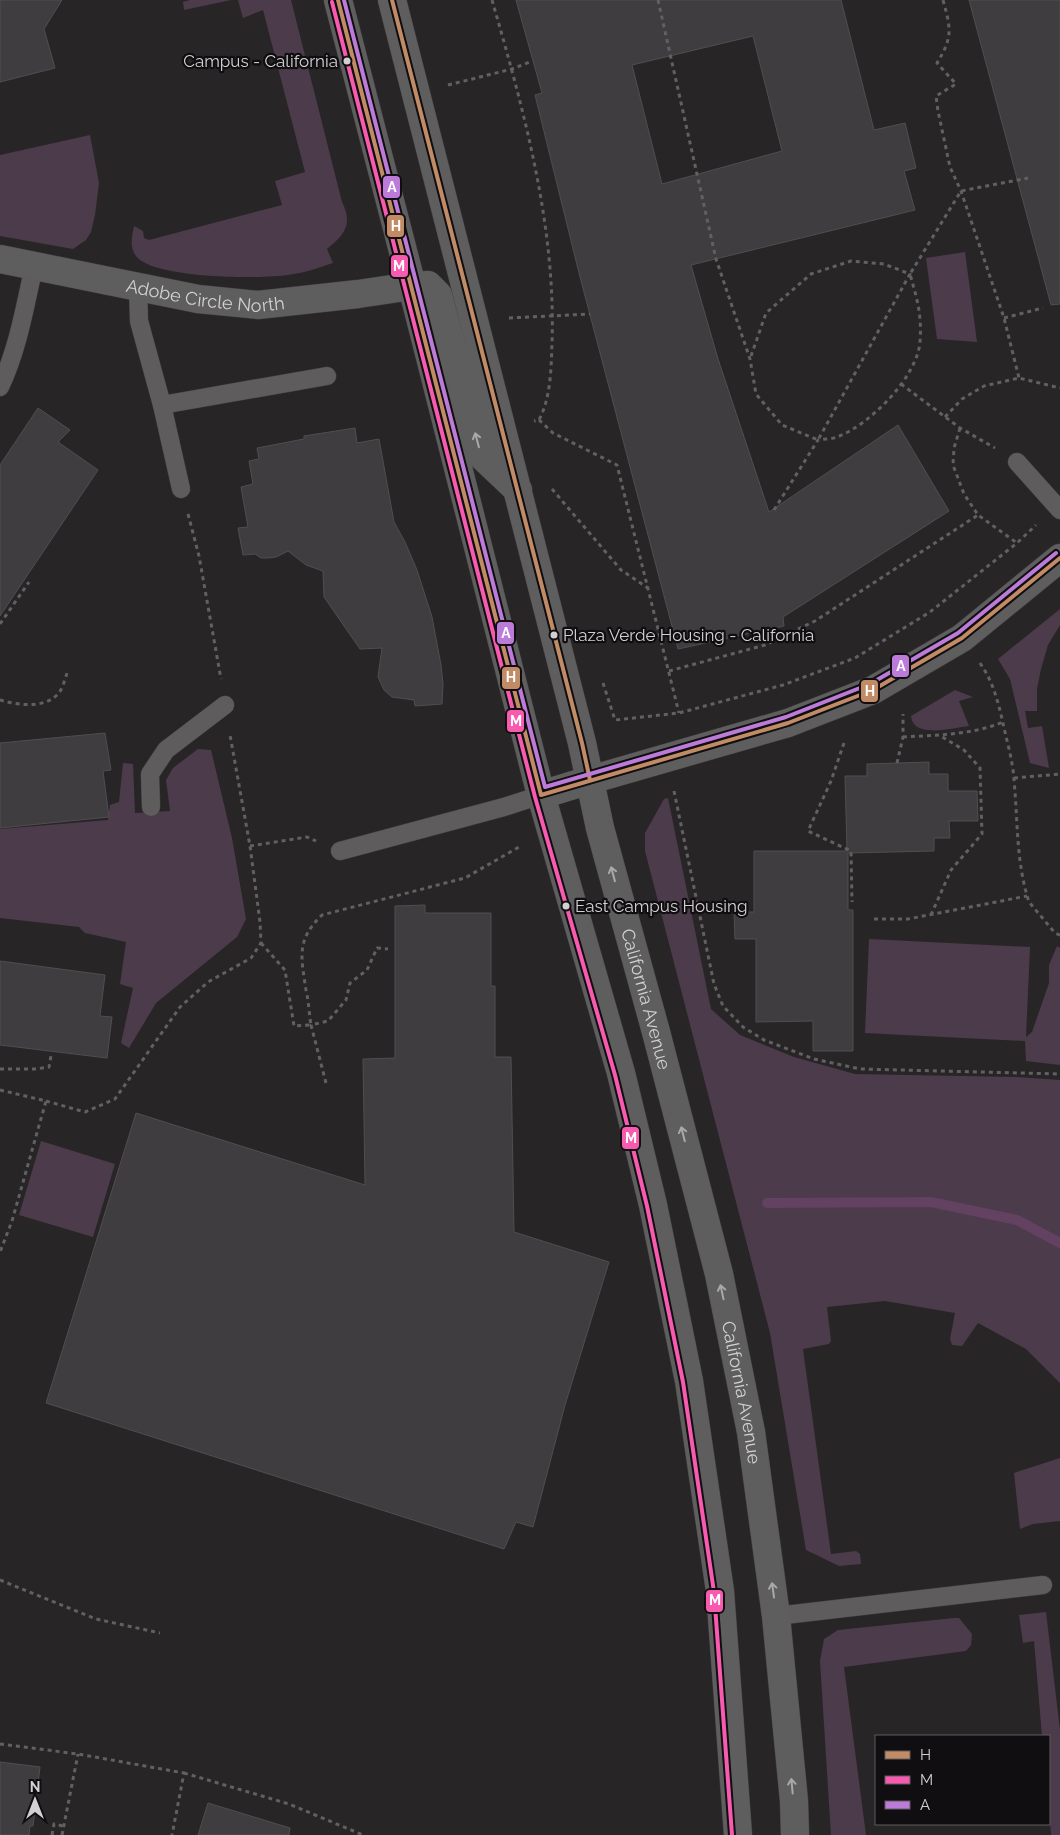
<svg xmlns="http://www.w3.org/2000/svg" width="1060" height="1835" font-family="Raleway,sans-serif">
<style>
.green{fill:#4c3b4b}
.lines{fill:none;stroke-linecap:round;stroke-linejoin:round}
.stream{stroke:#624260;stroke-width:10}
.building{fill:#3f3d3f;stroke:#514e50;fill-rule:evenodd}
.lane-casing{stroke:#434043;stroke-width:19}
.secondary-casing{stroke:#434043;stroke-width:29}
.path{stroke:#626062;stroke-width:3;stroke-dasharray:4 4;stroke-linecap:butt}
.lane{stroke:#5f5c5e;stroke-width:18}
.secondary{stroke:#5e5e5f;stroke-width:28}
.bus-1-casing{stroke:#100e10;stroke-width:8}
.bus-2-casing{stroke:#100e10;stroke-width:8}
.bus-3-casing{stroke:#100e10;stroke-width:8}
.bus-1{stroke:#c18c65;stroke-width:4}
.bus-2{stroke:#f75aaf;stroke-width:4}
.bus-3{stroke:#bd7bd9;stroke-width:4}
.oneway{stroke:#aaa8aa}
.bus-dot{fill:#d3d0d3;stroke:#100e10;stroke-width:2}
.labels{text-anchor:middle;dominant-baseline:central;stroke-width:4.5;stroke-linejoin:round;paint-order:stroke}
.bus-label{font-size:17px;fill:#d3d0d3;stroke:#100e10;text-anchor:start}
.street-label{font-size:18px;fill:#d3d0d3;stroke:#100e10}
.line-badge{stroke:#100e10;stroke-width:2}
.badge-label{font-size:14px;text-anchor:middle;font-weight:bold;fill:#fff}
</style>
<rect width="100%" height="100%" fill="#282527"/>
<g class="green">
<polygon points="190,0 231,0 184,10 183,2"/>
<path d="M 238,0 L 291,0 L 342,202 C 353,224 345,234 327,249 L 333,263 C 318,268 304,273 288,275 C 261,279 153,279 136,256 C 129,247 132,236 134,226 L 143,231 L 144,238 L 149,240 L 282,205 L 275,181 L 305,172 L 263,10 L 243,18 Z"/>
<polygon points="90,135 99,183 95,215 91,232 86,240 73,249 0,236 0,155"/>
<polygon points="965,252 977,342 937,339 926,258"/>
<polygon points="1060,609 1060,625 1048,645 1041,669 1037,689 1037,711 1025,711 1028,728 1042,726 1049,768 1030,763 1010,679 998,659"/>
<path d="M 955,690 L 973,697 L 959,701 L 969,726 C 953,728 913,739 911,716 Z"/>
<polygon points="198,749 211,750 232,838 246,919 237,937 156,1003 129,1048 121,1043 133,988 120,984 126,942 85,933 79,927 0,918 0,829 108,820 110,805 119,802 123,763 133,764 135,813 170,811 166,780 173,768"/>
<polygon points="668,798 711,1009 740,1035 794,1057 855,1074 1015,1077 1060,1080 1060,1383 1026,1349 978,1323 962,1346 952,1345 950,1339 955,1313 885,1301 827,1307 831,1341 829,1344 803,1349 831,1554 856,1551 860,1554 861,1564 839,1566 806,1550 770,1333 645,851 645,833 664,799"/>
<polygon points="869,939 1030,947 1026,1037 1032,1032 1049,983 1049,965 1057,946 1060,948 1060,1065 1026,1061 1025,1041 865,1033"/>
<polygon points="41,1141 115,1164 93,1237 19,1215"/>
<polygon points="1060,1458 1060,1521 1033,1524 1020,1529 1014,1473"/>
<polygon points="1046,1612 1060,1730 1060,1835 1051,1835 1049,1805 1049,1736 1042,1736 1034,1641 1023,1643 1019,1615"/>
<polygon points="954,1618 959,1618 972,1634 971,1645 966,1651 844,1667 866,1835 831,1835 820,1661 824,1639 838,1630"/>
</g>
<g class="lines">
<polyline class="stream" points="767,1203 931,1202 1017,1220 1060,1243"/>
</g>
<g class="building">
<polygon points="0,0 62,0 44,29 55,68 0,82"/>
<path d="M 516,0 L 841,0 L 874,130 L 905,123 L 916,168 L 904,171 L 915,210 L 691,265 L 718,359 L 769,512 L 898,425 L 949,511 L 783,617 L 784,626 L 678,649 L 579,273 L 535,95 L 542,93 ZM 753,36 L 782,151 L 662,184 L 632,65 Z"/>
<polygon points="969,0 1060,0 1060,304 1051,305"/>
<polygon points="38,408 70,430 58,442 98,470 0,616 0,465"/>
<polygon points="355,428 357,443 379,439 394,522 405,542 417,570 432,617 441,665 443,684 442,704 415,706 414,700 392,697 384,690 378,677 382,648 360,649 324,597 323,571 306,565 288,551 276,557 268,558 261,558 255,554 243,555 238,528 248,527 241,487 253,484 249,461 259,459 257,448 304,439 304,436"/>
<polygon points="105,733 111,770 103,771 109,817 0,828 0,743"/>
<polygon points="929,762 929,774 948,774 948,791 977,791 978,821 949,821 950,838 934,838 934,851 848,853 848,910 853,910 853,1051 813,1051 813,1021 756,1022 756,939 735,939 734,912 754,912 754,851 847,851 845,776 867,776 867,764"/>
<polygon points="425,905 425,913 491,913 491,986 495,986 495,1057 511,1057 514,1232 609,1262 565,1405 533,1527 516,1522 504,1549 46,1403 136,1113 365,1185 363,1059 395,1058 395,906"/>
<polygon points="0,961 105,975 100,1016 112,1017 107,1058 0,1045"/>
<polygon points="0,1762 40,1767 33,1826 30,1826 29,1835 0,1835"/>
<polygon points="208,1803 290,1828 289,1835 198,1835"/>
</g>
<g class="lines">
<defs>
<g id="lane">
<polyline points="138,287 139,321 162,405 181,489"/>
<path d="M 0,387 C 18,349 25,306 34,266"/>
<polyline points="162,405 327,376"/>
<polyline points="1017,462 1060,510"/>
<polyline points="151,807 150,774 166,750 225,705"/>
<polyline points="340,851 504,807 541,795"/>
<polyline points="776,1616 1043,1585"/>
</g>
<g id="secondary">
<polyline points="338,0 412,286 541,795 621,1073 653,1205 689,1381 720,1591 738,1835"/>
<path id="s1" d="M 392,0 L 582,743 L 600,828 L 656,1032 L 719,1274 L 751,1432 L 776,1616 L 794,1801 L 795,1835"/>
<path id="s2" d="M 0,259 L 198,299 L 258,305 L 358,294 L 412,286 L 428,285 L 438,295 L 482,456 L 518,490"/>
<polyline points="541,795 590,780 788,723 873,690 962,638 1060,558"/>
</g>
</defs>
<use href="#lane" class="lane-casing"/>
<use href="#secondary" class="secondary-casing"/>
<g class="path">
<path d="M 492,0 C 524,111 556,226 552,343 C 551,369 551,397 539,420 L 534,421"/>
<polyline points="658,0 716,259 750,359 756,394 782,425 818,440 910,274 884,264 851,261 811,274 766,313 750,359"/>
<path d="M 943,0 C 951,29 953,37 937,63 L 956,84 L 936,96 L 938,111 L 950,167 L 961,191 L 1004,318 L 1019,378"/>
<polyline points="448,85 512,69 532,61"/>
<polyline points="509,318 590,314"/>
<polyline points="1004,318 1043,308"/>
<polyline points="901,384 960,428 995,448"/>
<polyline points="945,417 962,399 984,386 1019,378 1060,388"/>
<polyline points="539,420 553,433 617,465 679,713"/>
<polyline points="960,428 954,448 953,465 964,494 978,515 1017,543"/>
<polyline points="552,489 621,570 648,588"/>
<path d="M 774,510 L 818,440 C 824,439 832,439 837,437 C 870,425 917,377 920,342 C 922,314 917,299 910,274 L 961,191 L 1028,178"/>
<polyline points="188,514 199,556 221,679"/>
<polyline points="0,624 29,582"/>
<path d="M 980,663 C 994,683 999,705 1004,728 C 1008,745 1013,763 1014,780 C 1018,823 1016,862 1029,902 L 1055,933 L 1060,935"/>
<polyline points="669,671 765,645 815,621 978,515"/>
<polyline points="603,683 615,720 679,713 783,685 855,658 930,612 1017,543 1036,525"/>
<path d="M 0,700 C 18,705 42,709 57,695 C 62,691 65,679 67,673"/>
<path d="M 903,737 C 936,735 972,735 1003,722"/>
<polyline points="844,743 831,781 808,831 851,851 852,902"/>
<polyline points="897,763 903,737 903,714"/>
<polyline points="1014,778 1060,774"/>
<polyline points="674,791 714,984 723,1006 743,1027 764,1040 814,1059 860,1069 1060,1074"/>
<polyline points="250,846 307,837 316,841"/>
<polyline points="931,915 951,870 982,834 980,768 964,750 939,735"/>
<polyline points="874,919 908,919 1027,896"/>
<path d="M 261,943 L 285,970 L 294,1026 L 311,1025 C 309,1014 309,1002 306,990 C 301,957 296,940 322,915 L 465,878 L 519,847"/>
<polyline points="0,1069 36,1069 49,1067 51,1056"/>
<polyline points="326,1083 311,1025 328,1021 346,1000 350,983 367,970 377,948 388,949"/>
<polyline points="0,1090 46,1101 12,1221 0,1252"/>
<polyline points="46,1101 85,1112 115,1099 180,1007 208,982 251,958 261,943 260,922 250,846 230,735"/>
<polyline points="0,1580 96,1619 160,1633"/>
<polyline points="0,1744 78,1754 184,1773 172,1835"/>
<polyline points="184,1773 289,1804 363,1835"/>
<polyline points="52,1835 54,1824 63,1826"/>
<polyline points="62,1835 78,1754"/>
</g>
<use href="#lane" class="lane"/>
<use href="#secondary" class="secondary"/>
<defs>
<g id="bus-1">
<polyline points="338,0 541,795 788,723 873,690 962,638 1060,558"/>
<polyline points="392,0 582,743 590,780"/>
</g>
<polyline id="bus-2" points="332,2 535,797 615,1075 647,1206 683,1382 714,1592 732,1835"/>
<polyline id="bus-3" points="344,0 545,787 786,717 870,684 958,633 1056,553"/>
</defs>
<use href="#bus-1" class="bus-1-casing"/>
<use href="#bus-2" class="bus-2-casing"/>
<use href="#bus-3" class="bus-3-casing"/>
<use href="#bus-1" class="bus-1"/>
<use href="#bus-2" class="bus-2"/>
<use href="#bus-3" class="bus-3"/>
</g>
<defs><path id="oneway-shaft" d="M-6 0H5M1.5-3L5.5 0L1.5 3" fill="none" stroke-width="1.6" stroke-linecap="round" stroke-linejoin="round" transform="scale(1.25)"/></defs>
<g class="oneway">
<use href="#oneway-shaft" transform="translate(477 440) rotate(-105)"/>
<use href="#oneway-shaft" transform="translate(613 874) rotate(-105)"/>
<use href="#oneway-shaft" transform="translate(683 1134) rotate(-104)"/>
<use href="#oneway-shaft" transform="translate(722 1292) rotate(-102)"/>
<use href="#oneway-shaft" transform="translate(773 1590) rotate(-98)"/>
<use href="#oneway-shaft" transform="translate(792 1786) rotate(-95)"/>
</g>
<g class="bus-dot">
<circle cx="347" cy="61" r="4.5"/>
<circle cx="554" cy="635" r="4.5"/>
<circle cx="566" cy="906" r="4.5"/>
</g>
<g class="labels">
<g class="bus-label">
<text x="338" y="61" text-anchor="end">Campus - California</text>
<text x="563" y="635">Plaza Verde Housing - California</text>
<text x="575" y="906">East Campus Housing</text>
</g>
<g class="street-label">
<text stroke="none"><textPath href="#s2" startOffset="209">Adobe Circle North</textPath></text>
<text stroke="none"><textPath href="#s1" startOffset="1031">California Avenue</textPath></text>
<text stroke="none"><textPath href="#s1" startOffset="1436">California Avenue</textPath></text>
</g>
</g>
<g class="line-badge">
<rect x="382" y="175" width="19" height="24" rx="5" fill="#bd7bd9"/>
<rect x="386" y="214" width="19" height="24" rx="5" fill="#c18c65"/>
<rect x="390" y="254" width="19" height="24" rx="5" fill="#f75aaf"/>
<rect x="496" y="621" width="19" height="24" rx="5" fill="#bd7bd9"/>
<rect x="891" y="654" width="19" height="24" rx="5" fill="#bd7bd9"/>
<rect x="501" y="666" width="20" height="24" rx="5" fill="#c18c65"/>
<rect x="860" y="679" width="19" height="24" rx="5" fill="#c18c65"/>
<rect x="506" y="709" width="19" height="24" rx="5" fill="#f75aaf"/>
<rect x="621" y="1126" width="19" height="24" rx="5" fill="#f75aaf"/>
<rect x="705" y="1589" width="19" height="24" rx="5" fill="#f75aaf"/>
</g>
<g class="badge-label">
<text x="392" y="192">A</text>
<text x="396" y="231">H</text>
<text x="399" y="271">M</text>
<text x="506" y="638">A</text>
<text x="901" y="671">A</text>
<text x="511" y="682">H</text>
<text x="870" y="696">H</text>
<text x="516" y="726">M</text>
<text x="631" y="1143">M</text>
<text x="715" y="1605">M</text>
</g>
<rect x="875" y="1735" width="175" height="90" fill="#100e10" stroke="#5e5c5e"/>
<rect x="885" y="1751" width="25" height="8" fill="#c18c65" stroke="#5e5c5e"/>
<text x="920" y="1760" font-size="15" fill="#d3d0d3">H</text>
<rect x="885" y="1776" width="25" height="8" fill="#f75aaf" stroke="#5e5c5e"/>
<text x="920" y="1785" font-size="15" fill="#d3d0d3">M</text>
<rect x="885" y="1801" width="25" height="8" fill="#bd7bd9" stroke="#5e5c5e"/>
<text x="920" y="1810" font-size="15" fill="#d3d0d3">A</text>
<g transform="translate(35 1800)" stroke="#100e10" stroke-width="4" paint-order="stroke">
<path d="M0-4L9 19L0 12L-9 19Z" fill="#d3d0d3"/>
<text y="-8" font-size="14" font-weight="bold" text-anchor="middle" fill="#d3d0d3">N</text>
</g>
</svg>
